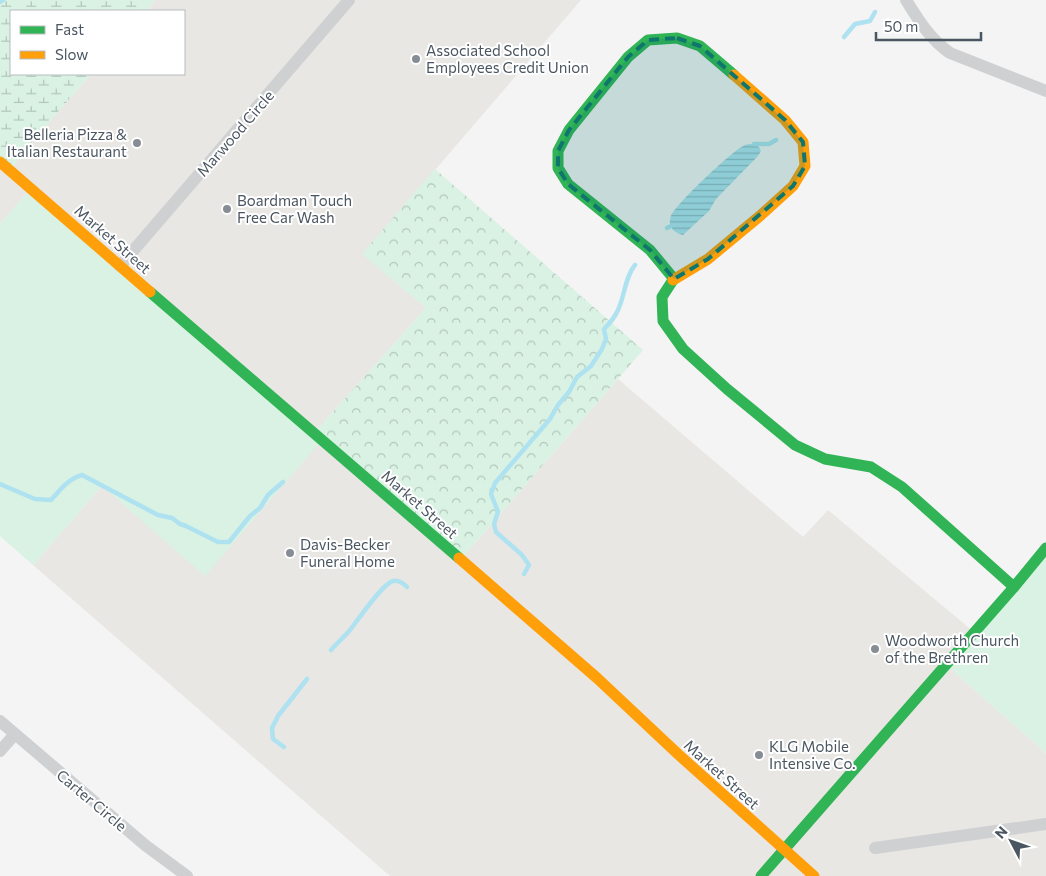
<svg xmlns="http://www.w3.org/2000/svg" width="1046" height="876" font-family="Commissioner,sans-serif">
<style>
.commercial{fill:#e8e7e3}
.green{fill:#d9f2e3}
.forest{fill:url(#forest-crowns)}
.wetland{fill:url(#wetland-marsh)}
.water{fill:url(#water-rules)}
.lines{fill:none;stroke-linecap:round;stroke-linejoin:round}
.stream{stroke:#aee2f0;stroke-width:4.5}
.street{stroke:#ced0d2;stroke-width:12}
.fast{stroke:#30b455;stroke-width:11}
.slow{stroke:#ff9f0a;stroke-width:11}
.marked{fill:#0f766e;fill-opacity:0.2;stroke:#0f766e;stroke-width:4;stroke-dasharray:10 6;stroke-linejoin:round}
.poi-dot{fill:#868d94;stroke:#fff;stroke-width:2}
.labels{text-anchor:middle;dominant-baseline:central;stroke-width:4;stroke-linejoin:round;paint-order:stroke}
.poi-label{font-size:15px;fill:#4a5661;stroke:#fff;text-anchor:start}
.street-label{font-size:15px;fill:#4a5661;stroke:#fff}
</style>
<defs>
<pattern id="forest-crowns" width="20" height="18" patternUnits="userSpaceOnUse" patternTransform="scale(1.25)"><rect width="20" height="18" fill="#d9f2e3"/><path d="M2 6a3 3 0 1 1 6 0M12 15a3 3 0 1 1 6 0" fill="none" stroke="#b2c7bb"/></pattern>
<pattern id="wetland-marsh" width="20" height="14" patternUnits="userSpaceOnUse" patternTransform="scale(1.25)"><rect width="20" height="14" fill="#d9f2e3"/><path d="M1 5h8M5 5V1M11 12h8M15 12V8" fill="none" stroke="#b2c7bb"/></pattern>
<pattern id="water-rules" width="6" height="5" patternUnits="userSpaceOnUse" patternTransform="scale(1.25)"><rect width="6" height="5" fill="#aee2f0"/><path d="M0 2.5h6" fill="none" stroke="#90bac6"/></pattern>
</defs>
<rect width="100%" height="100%" fill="#f4f4f4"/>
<g class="commercial">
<polygon points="155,0 581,0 363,254 426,308 314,433 31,189 0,224 0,162 10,170 31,143 91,74 184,74 184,11 146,11"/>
<polygon points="618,379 803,537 828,510 974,632 946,665 1046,753 1046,876 390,876 33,565 102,486 322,440 461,559"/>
</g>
<g class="green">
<polygon points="31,189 322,440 205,576 102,486 33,565 0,536 0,224"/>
<polygon points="1046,548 1046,753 946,665"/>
</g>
<polygon class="forest" points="435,169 643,350 461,559 314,433 426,308 362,254"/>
<polygon class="wetland" points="0,0 155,0 146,11 11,11 11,74 91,74 31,143 10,170 0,162"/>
<path class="water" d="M 754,144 L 759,147 L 761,151 L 758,156 L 716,199 L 709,211 L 683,235 C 674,233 667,226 671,216 C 675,205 731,152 743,146 C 746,144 750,144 754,144 Z"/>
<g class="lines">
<g class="stream">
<polyline points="0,2 3,0"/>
<polyline points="844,37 855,24 870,21 875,12"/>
<polyline points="754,144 769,144 776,140"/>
<polyline points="667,228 671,226"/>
<path d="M 0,484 L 35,499 L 51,500 C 60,490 68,479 82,475 L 158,515 L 172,518 L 180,524 L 186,526 L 218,542 L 229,542 L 250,516 L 260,508 L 268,495 L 283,482"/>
<path d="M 524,574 L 529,565 L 522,555 L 496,532 L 494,524 L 498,512 L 491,494 L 495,483 L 550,419 L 558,405 L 569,392 L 577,377 L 591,366 L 602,349 L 606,339 L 604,329 C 610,323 615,317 618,310 C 625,295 625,277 635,265"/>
<path d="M 331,650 C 337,643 344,637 350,630 C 358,620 382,584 393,581 C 399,580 403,583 407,587"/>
<polyline points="284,747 273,739 272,728 278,716 307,679"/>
</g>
<g class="street">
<path d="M 906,0 C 919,21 930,39 950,53 L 1046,91"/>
<polyline points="120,266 349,0"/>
<polyline points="0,721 145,845 187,876"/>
<polyline points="0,751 15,734"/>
<polyline points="875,848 1046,824"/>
</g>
<g class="fast">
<polyline points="674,279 650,250 568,184 558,168 558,151 569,130 628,57 648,40 677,38 700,46 734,75"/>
<polyline points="673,280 662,297 663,321 683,349 727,389 795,445 825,459 871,467 902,487 1014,587"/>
<polyline points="150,292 459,558"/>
<polyline points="761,876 1014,587 1046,548"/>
</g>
<g class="slow">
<polyline points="0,162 150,292"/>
<polyline points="673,280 708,259 761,215 793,186 805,166 803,142 785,120 734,75"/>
<polyline points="459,558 597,678 679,755 814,876"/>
</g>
</g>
<path class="marked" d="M 677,38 L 700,46 L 785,120 L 803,142 L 805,166 L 793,186 L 708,259 L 674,279 L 650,250 L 568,184 L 558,168 L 558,151 L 569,130 L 628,57 L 648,40 Z"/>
<g class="poi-dot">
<circle cx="416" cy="59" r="5"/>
<circle cx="137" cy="143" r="5"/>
<circle cx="227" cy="209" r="5"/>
<circle cx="290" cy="553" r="5"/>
<circle cx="875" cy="649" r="5"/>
<circle cx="759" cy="755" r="5"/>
</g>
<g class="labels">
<g class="poi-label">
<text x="426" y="50">Associated School<tspan x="426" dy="17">Employees Credit Union</tspan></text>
<text x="127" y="134" text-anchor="end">Belleria Pizza &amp;<tspan x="127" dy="17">Italian Restaurant</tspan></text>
<text x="237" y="200">Boardman Touch<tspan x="237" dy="17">Free Car Wash</tspan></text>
<text x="300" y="544">Davis-Becker<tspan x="300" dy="17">Funeral Home</tspan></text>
<text x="885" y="640">Woodworth Church<tspan x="885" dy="17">of the Brethren</tspan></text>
<text x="769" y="746">KLG Mobile<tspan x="769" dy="17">Intensive Co.</tspan></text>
</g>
<g class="street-label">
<text transform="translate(235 133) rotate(-49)">Marwood Circle</text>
<text transform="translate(113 239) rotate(41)">Market Street</text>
<text transform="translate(420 504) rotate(41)">Market Street</text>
<text transform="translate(722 774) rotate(42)">Market Street</text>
<text transform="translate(92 800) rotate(40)">Carter Circle</text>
</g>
</g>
<rect x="10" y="10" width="175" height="65" fill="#ffffff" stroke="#b7bbc0"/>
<rect x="20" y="26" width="25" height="8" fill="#30b455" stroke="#b7bbc0"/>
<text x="55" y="35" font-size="15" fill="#4a5661">Fast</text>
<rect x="20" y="51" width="25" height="8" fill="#ff9f0a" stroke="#b7bbc0"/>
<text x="55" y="60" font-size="15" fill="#4a5661">Slow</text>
<g transform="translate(1011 841) rotate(311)" stroke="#ffffff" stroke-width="4" paint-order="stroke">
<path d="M0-4L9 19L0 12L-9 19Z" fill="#4a5661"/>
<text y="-8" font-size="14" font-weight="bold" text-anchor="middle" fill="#4a5661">N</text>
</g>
<path d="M876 32v8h105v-8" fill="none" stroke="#4a5661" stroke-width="2.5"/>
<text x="884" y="32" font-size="15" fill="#4a5661" stroke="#ffffff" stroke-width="4" paint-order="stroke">50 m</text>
</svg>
